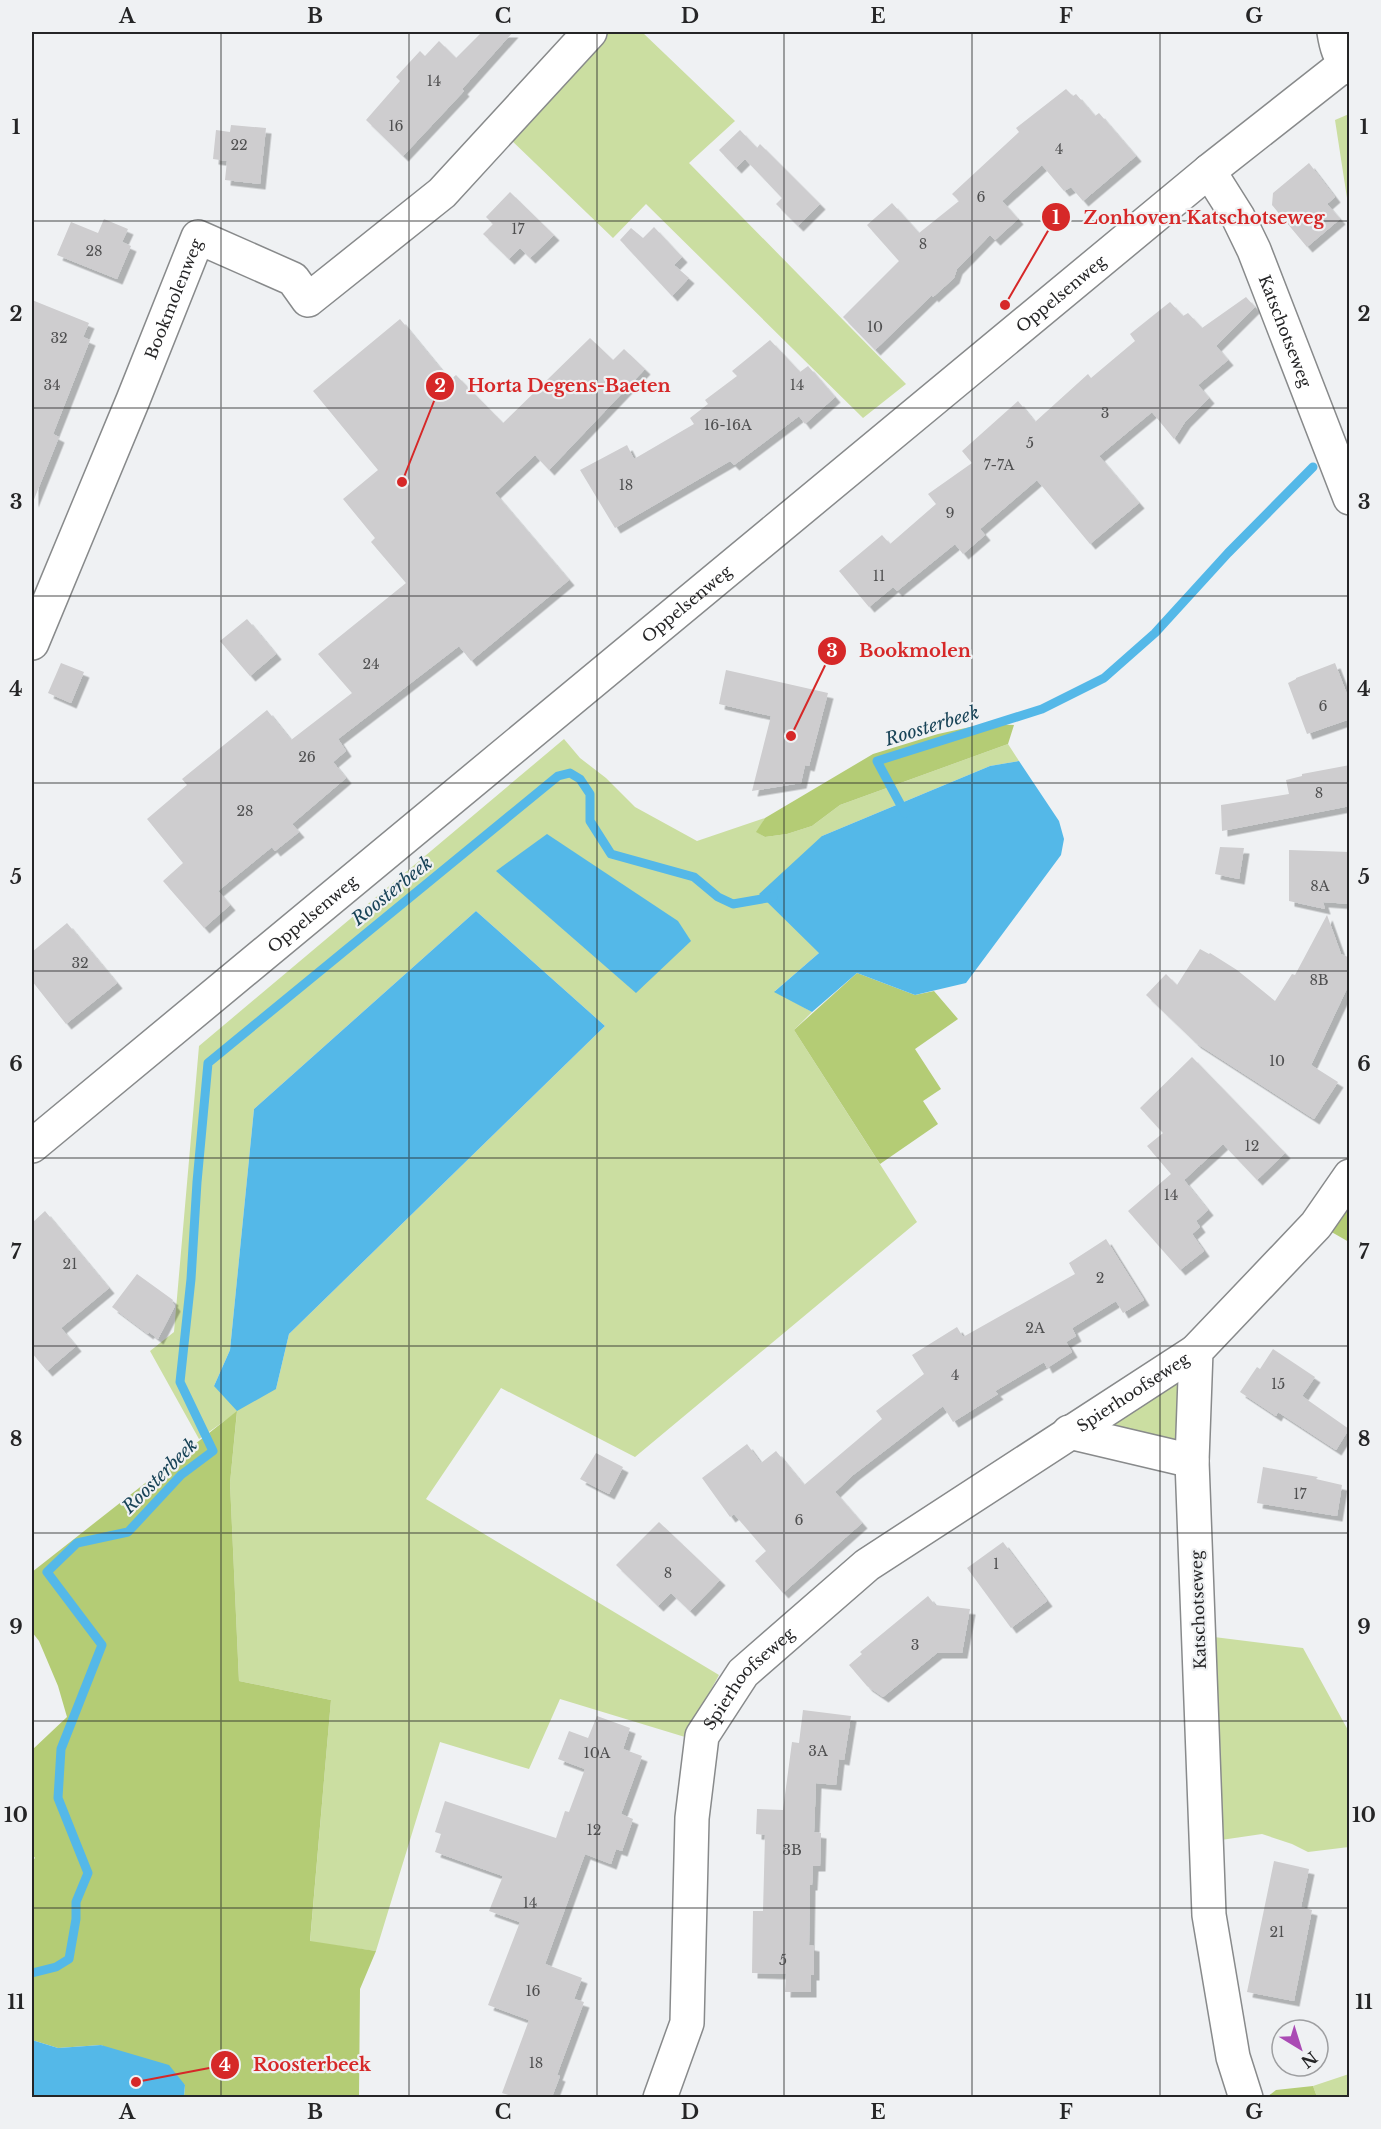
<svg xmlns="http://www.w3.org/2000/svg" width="1381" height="2129" font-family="'Libre Baskerville',serif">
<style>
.green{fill:#cbdea1;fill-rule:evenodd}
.forest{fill:#b4cc75}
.water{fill:#54b8e8}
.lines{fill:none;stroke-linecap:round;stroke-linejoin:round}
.stream{stroke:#54b8e8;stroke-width:9}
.building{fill:#cecdcf;filter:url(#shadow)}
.minor-casing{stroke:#888a8b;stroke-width:36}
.minor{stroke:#fff;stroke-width:33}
.grid{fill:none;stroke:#252526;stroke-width:1.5;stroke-opacity:0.55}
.labels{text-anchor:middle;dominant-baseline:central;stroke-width:4.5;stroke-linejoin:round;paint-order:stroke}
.number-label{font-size:14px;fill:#4f4f50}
.street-label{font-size:16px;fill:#252526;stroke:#eff1f3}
.water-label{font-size:18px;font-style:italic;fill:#184357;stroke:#eff1f3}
.leader{fill:none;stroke:#d62828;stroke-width:2}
.callout-dot{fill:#d62828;stroke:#eff1f3;stroke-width:2}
.mark-label{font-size:18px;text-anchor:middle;font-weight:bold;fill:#fff}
.callout-label{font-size:18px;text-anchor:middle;font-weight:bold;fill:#d62828;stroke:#eff1f3;stroke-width:4.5;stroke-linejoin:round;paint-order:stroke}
.neatline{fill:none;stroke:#252526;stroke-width:2}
.grid-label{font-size:20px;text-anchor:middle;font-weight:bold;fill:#252526}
</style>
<defs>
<filter id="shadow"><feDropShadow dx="5.5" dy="5.5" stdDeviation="0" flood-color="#0004"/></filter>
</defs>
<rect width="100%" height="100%" fill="#eff1f3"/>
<g class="green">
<polygon points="608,32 642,32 735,121 689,163 906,384 863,418 646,204 613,238 509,138"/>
<polygon points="1349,114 1349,201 1347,198 1335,120"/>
<path d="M 564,739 L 580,758 L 606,778 L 635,807 L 697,841 L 765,818 L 757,832 L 765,837 L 787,834 L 812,826 L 840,805 L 1008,744 L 1019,761 L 990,766 L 822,836 L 819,953 L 775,991 L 812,1012 L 794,1030 L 917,1222 L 635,1457 L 501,1388 L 426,1499 L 719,1675 L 685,1737 L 560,1699 L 529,1769 L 440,1742 L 376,1951 L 310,1942 L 331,1700 L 239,1681 L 230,1483 L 237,1412 L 199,1439 L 150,1351 L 174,1332 L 199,1046 ZM 476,911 L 605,1026 L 289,1334 L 276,1389 L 214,1386 L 230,1350 L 254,1109 Z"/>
<polygon points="1180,1376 1181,1442 1112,1425"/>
<polygon points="1214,1637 1303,1648 1349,1732 1349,1847 1308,1852 1292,1844 1262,1834 1221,1840"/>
<polygon points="1349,2074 1349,2097 1317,2097 1313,2086"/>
</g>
<g class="forest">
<polygon points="984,724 1014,725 1008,744 840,805 812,826 787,834 765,837 756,832 765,818 873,754 938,734"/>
<polygon points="857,973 915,995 934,991 958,1019 915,1049 941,1089 923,1101 938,1124 880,1164 794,1030"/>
<polygon points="1349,1197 1349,1242 1328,1230"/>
<polygon points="237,1411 230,1483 239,1681 331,1700 310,1941 376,1951 360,1989 359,2097 184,2097 185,2085 101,2045 58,2048 32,2040 32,1861 35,1858 32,1854 32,1750 67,1717 58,1686 39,1641 32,1632 32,1572"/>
<polygon points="1313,2086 1317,2097 1267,2097 1276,2090"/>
</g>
<g class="water">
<polygon points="1019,761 1059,821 1064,839 1061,855 966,983 915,995 857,973 812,1012 774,992 819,953 759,894 822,836 990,766"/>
<polygon points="547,834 678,921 691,941 636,993 496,871"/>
<polygon points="476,911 605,1026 289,1334 276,1389 237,1411 214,1386 230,1350 254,1109"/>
<polygon points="32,2040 58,2048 101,2045 169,2065 185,2085 184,2097 32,2097"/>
</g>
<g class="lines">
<g class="stream">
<polyline points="905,813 877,761 1042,709 1104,678 1155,633 1228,553 1313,467"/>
<polyline points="32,1973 56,1967 69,1959 76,1919 76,1902 88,1873 58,1798 61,1749 102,1645 47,1572 77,1543 128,1532 181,1475 213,1451 180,1382 191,1279 197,1182 208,1063 558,776 570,773 580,779 590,794 590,821 611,854 694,877 718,897 733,904 773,897"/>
</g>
</g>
<g class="building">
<polygon points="482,32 513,32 462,89 464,91 403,156 366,120 400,81 396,77 420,51 425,56 439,41 456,58"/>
<polygon points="1066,89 1073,96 1076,94 1095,116 1099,113 1136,156 1083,201 1071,187 1064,191 1042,165 1002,201 1018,219 995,240 990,235 957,269 954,278 933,297 932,295 875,350 843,317 899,261 867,225 892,203 919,233 959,201 952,194 1019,132 1016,128"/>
<polygon points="231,125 266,128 260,184 225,180 227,161 213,159 216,130 230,132"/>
<polygon points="740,130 757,148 760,144 820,204 798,226 776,204 782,198 745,159 736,168 719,150"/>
<polygon points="1309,163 1335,197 1327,204 1340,219 1307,247 1272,205 1273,193"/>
<polygon points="510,192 554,235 530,258 520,248 509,259 483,234 493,224 486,217"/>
<polygon points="104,219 128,229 122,242 131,246 117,279 57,255 71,222 98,233"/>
<polygon points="654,227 682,257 674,265 689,278 672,296 620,240 631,228 643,238"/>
<polygon points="1246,297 1255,307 1216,346 1228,360 1198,385 1209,398 1185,422 1174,439 1152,412 1099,456 1139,503 1090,544 1037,480 980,529 985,535 963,554 955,544 897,591 893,587 869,607 839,571 882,535 890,544 936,504 928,494 972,463 962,451 1018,401 1035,422 1088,374 1091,378 1135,341 1130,334 1170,302 1183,316 1188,313 1202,328"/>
<polygon points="32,300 89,323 83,337 90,340 53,434 59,437 33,502"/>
<polygon points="400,319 450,380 456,375 503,423 590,338 613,360 624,349 645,369 549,470 535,455 495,493 569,580 471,661 459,646 338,739 346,751 333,762 346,778 292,824 299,832 275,851 272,847 218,891 230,905 204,928 163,881 183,863 147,819 187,785 182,779 267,710 291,740 352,693 318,654 406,583 371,542 375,538 343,499 378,470 313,391"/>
<polygon points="770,340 800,372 808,366 835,397 805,424 799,416 734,465 730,461 615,528 580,470 627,445 634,459 694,424 690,418 708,404 705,400 737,376 732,371"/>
<polygon points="247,619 276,654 250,676 220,641"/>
<polygon points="61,663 84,672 71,703 48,693"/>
<polygon points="1335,663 1350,702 1350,719 1307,734 1288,683 1296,679 1296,678"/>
<polygon points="726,670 828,693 809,766 805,765 801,783 752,791 771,716 719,704"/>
<polygon points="1350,765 1350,806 1222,831 1221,805 1289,794 1286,780 1302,776 1302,774"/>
<polygon points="1220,847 1244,848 1239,879 1215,874"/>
<polygon points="1289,850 1350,852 1350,904 1323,902 1325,909 1289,901"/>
<polygon points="1327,915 1341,954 1350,958 1350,982 1311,1065 1338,1082 1314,1119 1196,1043 1146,995 1166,974 1177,985 1200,949 1209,954 1210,953 1237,970 1275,1001 1292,974 1295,975"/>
<polygon points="67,923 117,983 66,1024 32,981 32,952"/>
<polygon points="1192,1057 1285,1153 1257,1180 1223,1144 1184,1180 1208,1210 1196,1221 1200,1227 1192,1234 1204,1251 1180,1270 1128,1211 1171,1174 1147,1146 1163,1133 1140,1108"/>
<polygon points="45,1211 109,1288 61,1328 76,1346 47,1371 32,1353 32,1223"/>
<polygon points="1106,1239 1144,1300 1123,1313 1116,1301 1072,1328 1076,1336 1066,1342 1072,1352 1047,1368 1044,1362 995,1391 998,1394 953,1422 943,1406 853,1475 835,1492 862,1523 783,1593 755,1561 766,1551 734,1514 730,1517 702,1478 747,1444 761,1463 776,1451 804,1485 882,1419 876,1411 924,1374 912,1355 957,1327 963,1337 1075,1274 1069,1263"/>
<polygon points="137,1274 173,1300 172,1302 175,1306 158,1339 149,1332 148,1334 112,1307"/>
<polygon points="1273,1349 1315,1377 1302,1396 1349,1429 1336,1450 1278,1412 1276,1416 1240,1392 1257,1367 1260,1369"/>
<polygon points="596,1453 623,1467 609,1494 580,1479"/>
<polygon points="1263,1467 1318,1477 1316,1479 1342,1485 1337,1516 1257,1503"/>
<polygon points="659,1522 720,1580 690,1611 671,1593 658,1606 616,1565"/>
<polygon points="1003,1542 1047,1601 1011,1628 967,1568"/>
<polygon points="928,1596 935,1605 970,1609 962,1653 937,1653 883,1697 867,1686 849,1665 862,1654 860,1652"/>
<polygon points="803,1710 851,1716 844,1760 839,1759 836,1785 816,1783 814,1832 821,1833 820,1866 813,1866 812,1885 810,1885 809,1945 814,1946 814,1975 811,1975 811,1992 785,1992 786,1974 752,1973 753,1911 763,1911 765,1835 756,1834 757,1809 783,1810 792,1742 799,1743"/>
<polygon points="597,1716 630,1728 623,1749 642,1756 621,1814 633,1819 622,1851 616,1849 611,1864 585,1854 545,1964 582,1978 574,1999 584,2002 557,2075 560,2076 552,2097 515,2097 502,2093 529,2020 488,2005 520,1922 489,1911 503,1876 435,1852 441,1834 435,1832 445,1801 556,1838 565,1811 569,1812 585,1769 558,1759 569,1731 588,1738"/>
<polygon points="1274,1861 1309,1869 1301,1907 1312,1910 1294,2001 1247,1992"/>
</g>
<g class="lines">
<defs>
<g id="minor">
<path d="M 1334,32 C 1336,45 1339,58 1350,68"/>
<path id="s1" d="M 1209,171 L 1238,217 L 1254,250 L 1350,498"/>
<path id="s2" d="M 32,643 L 133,400 L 198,237 L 293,279 L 308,300 L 442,193 L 590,32"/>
<path id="s3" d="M 32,1146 L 1209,171 L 1345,64"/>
<polyline points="1069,1432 1192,1461"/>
<path id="s4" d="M 660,2098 L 687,2023 L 692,1818 L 702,1736 L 743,1673 L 867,1565 L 1196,1351"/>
<polyline points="1246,2098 1233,2057 1209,1915 1192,1461 1196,1351 1316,1225 1350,1176"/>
</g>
</defs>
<use href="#minor" class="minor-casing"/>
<use href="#minor" class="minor"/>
</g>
<path class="grid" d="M 221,32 L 221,2098M 409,32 L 409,2098M 597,32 L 597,2098M 784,32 L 784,2098M 972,32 L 972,2098M 1160,32 L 1160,2098M 32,221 L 1350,221M 32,408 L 1350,408M 32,596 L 1350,596M 32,783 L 1350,783M 32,971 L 1350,971M 32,1158 L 1350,1158M 32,1346 L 1350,1346M 32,1533 L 1350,1533M 32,1721 L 1350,1721M 32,1908 L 1350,1908"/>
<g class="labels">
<g class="number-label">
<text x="434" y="81">14</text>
<text x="396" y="126">16</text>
<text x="239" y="145">22</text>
<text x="1059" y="149">4</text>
<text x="981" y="197">6</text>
<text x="518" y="229">17</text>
<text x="923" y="244">8</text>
<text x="94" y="251">28</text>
<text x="875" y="327">10</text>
<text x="59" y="338">32</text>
<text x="52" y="385">34</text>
<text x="797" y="385">14</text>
<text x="1105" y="413">3</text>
<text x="728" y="425">16-16A</text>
<text x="1030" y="443">5</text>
<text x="999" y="465">7-7A</text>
<text x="626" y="485">18</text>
<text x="950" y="513">9</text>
<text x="879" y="576">11</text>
<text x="371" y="664">24</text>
<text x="1323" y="706">6</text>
<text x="307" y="757">26</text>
<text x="1319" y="793">8</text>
<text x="245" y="811">28</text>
<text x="1320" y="886">8A</text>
<text x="80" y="963">32</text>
<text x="1319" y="980">8B</text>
<text x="1277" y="1061">10</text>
<text x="1252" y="1146">12</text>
<text x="1171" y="1195">14</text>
<text x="70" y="1264">21</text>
<text x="1100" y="1278">2</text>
<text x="1035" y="1328">2A</text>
<text x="955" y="1375">4</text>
<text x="1278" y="1384">15</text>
<text x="1300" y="1494">17</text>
<text x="799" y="1520">6</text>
<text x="996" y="1564">1</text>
<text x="668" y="1573">8</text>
<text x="915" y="1645">3</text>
<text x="818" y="1751">3A</text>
<text x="597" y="1753">10A</text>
<text x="594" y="1830">12</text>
<text x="792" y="1850">3B</text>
<text x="530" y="1903">14</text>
<text x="1277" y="1932">21</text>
<text x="783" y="1960">5</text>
<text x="533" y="1991">16</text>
<text x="536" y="2063">18</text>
</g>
<g class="street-label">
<text stroke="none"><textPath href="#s3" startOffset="1336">Oppelsenweg</textPath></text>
<text stroke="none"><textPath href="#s2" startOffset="372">Bookmolenweg</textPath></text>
<text stroke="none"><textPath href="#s1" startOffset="178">Katschotseweg</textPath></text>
<text stroke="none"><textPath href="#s3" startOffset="850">Oppelsenweg</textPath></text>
<text stroke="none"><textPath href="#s3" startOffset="364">Oppelsenweg</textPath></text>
<text stroke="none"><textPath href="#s4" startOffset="924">Spierhoofseweg</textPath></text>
<text transform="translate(1198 1610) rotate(-92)">Katschotseweg</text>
<text stroke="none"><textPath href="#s4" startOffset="442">Spierhoofseweg</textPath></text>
</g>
<g class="water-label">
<text transform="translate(932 726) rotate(-17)">Roosterbeek</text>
<text transform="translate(392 891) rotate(-39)">Roosterbeek</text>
<text transform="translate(160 1476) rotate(-45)">Roosterbeek</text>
</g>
</g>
<path class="leader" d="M1005 305L1056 217M402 482L440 386M791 736L832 651M136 2082L225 2065"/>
<g class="callout-dot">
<circle cx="1005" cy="305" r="6"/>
<circle cx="402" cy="482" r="6"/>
<circle cx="791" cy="736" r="6"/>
<circle cx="136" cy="2082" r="6"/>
<circle cx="1056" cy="217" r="15"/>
<circle cx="440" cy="386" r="15"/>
<circle cx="832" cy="651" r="15"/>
<circle cx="225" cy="2065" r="15"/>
</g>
<g class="mark-label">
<text x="1056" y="224">1</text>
<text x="440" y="392">2</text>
<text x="832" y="657">3</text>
<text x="225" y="2071">4</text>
</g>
<g class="callout-label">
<text x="1204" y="224">Zonhoven Katschotseweg</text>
<text x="569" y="392">Horta Degens-Baeten</text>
<text x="915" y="657">Bookmolen</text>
<text x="312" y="2071">Roosterbeek</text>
</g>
<rect width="1381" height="2129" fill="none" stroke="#eff1f3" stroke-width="66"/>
<g transform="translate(1300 2048) rotate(142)"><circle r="28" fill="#eff1f3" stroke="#9e9fa1" stroke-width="1.5"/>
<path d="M0-4.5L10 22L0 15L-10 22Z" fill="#aa4bb4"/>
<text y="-9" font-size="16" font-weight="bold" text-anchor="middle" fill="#252526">N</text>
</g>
<rect x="33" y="33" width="1315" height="2063" class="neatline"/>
<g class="grid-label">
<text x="127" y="23">A</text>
<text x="315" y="23">B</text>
<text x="503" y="23">C</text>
<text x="690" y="23">D</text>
<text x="878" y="23">E</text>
<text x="1066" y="23">F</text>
<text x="1254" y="23">G</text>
<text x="16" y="134">1</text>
<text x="1364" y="134">1</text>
<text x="16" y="321">2</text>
<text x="1364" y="321">2</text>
<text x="16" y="509">3</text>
<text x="1364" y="509">3</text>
<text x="16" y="696">4</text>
<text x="1364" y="696">4</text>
<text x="16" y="884">5</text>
<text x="1364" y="884">5</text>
<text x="16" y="1071">6</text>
<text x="1364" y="1071">6</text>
<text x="16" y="1259">7</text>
<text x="1364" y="1259">7</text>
<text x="16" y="1446">8</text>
<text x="1364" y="1446">8</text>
<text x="16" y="1634">9</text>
<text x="1364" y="1634">9</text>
<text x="16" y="1822">10</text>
<text x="1364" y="1822">10</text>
<text x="16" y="2009">11</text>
<text x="1364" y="2009">11</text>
<text x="127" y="2119">A</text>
<text x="315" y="2119">B</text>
<text x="503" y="2119">C</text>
<text x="690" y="2119">D</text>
<text x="878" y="2119">E</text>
<text x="1066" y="2119">F</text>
<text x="1254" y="2119">G</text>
</g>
</svg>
